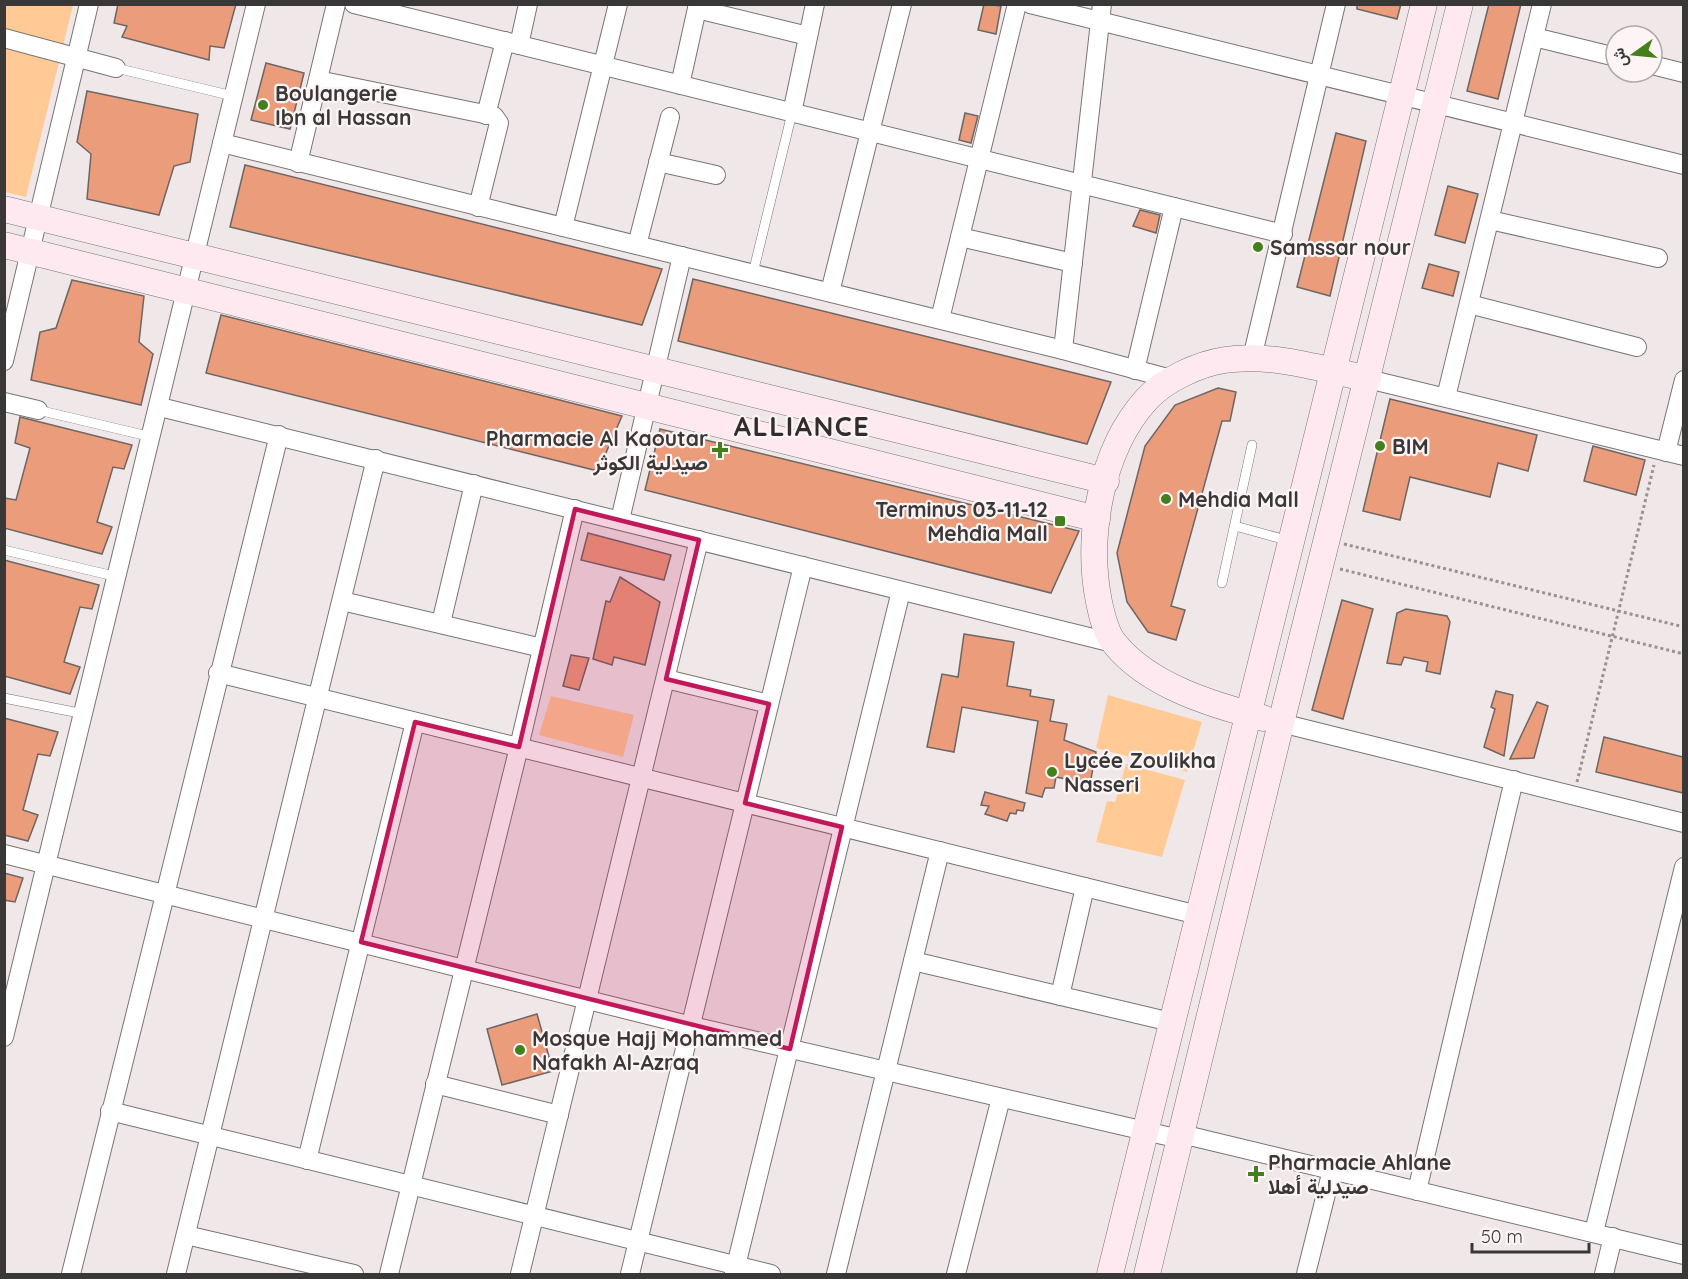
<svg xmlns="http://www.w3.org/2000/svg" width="1688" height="1279" font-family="Quicksand,Vazirmatn,sans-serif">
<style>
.green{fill:#ffca95}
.building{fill:#eb9c7b;stroke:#6c6664;stroke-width:1.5}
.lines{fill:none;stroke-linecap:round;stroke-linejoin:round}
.lane-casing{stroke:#7b7474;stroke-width:10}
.street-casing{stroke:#7b7474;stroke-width:20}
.secondary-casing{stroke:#7b7474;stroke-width:27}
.path{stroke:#979191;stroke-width:3;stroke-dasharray:3 3;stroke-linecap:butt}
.lane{stroke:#fff;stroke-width:9}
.street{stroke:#fff;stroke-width:18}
.secondary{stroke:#ffe9f0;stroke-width:26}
.marked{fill:#c2185b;fill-opacity:0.2;stroke:#c2185b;stroke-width:4.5;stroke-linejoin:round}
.poi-dot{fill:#437f1b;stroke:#fdf5f5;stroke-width:2}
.labels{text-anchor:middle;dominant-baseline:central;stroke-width:4.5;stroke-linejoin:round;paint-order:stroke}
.poi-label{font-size:21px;font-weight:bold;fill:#3a3737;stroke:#fdf5f5;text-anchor:start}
.district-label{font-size:27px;font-weight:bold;letter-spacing:1.5px;fill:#322c2c;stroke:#fdf5f5}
</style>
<rect width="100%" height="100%" fill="#f0e8e8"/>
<g class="green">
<polygon points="5,5 73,5 26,197 5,192"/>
<polygon points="1108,695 1202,722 1187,772 1096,748"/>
<polygon points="551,696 634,715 623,757 539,735"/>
<polygon points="1126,764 1185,780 1162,857 1096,842 1107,801 1115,802"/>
</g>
<g class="building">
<polygon points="118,4 236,4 224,48 210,46 209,60 122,37 127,26 114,23"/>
<polygon points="984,4 1001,6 996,34 978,30"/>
<polygon points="1357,4 1401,4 1397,19 1357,9"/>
<polygon points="1489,4 1521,4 1498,99 1467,91"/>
<polygon points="266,63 304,73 290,129 251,120"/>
<polygon points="87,91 198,114 190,162 174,166 159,215 87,199 91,154 77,142"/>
<polygon points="965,113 978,116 971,143 959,140"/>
<polygon points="1336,133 1366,141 1330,296 1297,287"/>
<polygon points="245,165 662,269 642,325 230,227"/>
<polygon points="1448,186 1478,194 1465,243 1435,235"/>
<polygon points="1140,210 1160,215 1156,233 1133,226"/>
<polygon points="1429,264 1459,272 1453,296 1422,288"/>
<polygon points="693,279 1111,382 1087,444 678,341"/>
<polygon points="72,280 144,296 139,342 153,354 141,405 31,380 40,332 56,328"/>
<polygon points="221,315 548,397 622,416 598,471 206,373"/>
<polygon points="1218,388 1236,392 1230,421 1222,421 1171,606 1185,610 1176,640 1148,632 1127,602 1117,553 1145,446 1175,405"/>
<polygon points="1390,399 1537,435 1528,471 1498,463 1490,497 1410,477 1400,520 1363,511"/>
<polygon points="20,417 132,445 124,469 113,467 97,522 112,527 102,554 4,528 4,498 16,500 30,448 15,443"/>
<polygon points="660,429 1079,531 1051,593 645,490"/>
<polygon points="1593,446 1645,460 1636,495 1584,481"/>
<polygon points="588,533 671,555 664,580 581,560"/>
<polygon points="4,560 99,585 92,609 80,607 64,662 80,667 70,694 4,676"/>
<polygon points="620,577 660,602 645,665 614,657 612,665 593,659 606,601 610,602"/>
<polygon points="1342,600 1373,609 1343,719 1312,710"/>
<polygon points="1406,609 1447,616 1450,622 1440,674 1426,671 1428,662 1404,657 1401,665 1387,663 1397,613"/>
<polygon points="964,634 1014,642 1007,686 1031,690 1030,696 1054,700 1050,721 1067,724 1064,740 1096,752 1090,784 1056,777 1054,788 1045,788 1042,797 1026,793 1038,721 962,707 954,752 927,747 942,674 958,677"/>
<polygon points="571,655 589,658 579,690 563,686"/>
<polygon points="1496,691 1513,695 1504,756 1484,747 1495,709 1491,707"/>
<polygon points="1537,702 1548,706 1534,758 1510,759"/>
<polygon points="4,718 58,732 50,756 38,754 23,810 38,815 28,841 4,835"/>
<polygon points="1604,737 1683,757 1683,793 1596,772"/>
<polygon points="985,792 1025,803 1023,811 1017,810 1016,814 1010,813 1007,821 985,814 989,806 981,805"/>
<polygon points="4,873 23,878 15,902 4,900"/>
<polygon points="537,1014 553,1071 502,1085 487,1029"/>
</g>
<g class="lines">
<defs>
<g id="lane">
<polyline points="116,68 233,96"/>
<polyline points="753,273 792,113"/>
<polyline points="38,410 152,437"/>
<polyline points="1235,526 1290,541"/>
<polyline points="4,550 118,577"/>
<polyline points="1222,583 1252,445"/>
<polyline points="4,698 84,714"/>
</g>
<g id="street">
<polyline points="354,4 1283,234"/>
<polyline points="1030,4 1684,165"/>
<polyline points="697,9 808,36"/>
<polyline points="1534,37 1616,57"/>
<polyline points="4,38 116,68"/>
<polyline points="519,45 528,4"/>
<polyline points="1652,65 1684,73"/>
<polyline points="318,80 494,116 499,123 478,207"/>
<polyline points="680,85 698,4"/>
<polyline points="792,113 815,4"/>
<polyline points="486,115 505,41"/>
<polyline points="222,143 1063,350 1171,379"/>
<polyline points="658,162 716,175"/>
<polyline points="298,163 336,4"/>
<polyline points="1490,220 1658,258"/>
<polyline points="563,227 618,4"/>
<polyline points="960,237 1073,263"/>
<polyline points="637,245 670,117"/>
<polyline points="830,292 902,4"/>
<polyline points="1469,304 1637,347"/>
<polyline points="940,319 1017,4"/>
<polyline points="1063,350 1102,4"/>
<polyline points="1252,358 1336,4"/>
<polyline points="4,361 89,4"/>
<polyline points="1135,370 1174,207"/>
<polyline points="1368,379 1684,456"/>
<polyline points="1446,397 1542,4"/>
<polyline points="4,402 38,410"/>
<polyline points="160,407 1113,643"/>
<polyline points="1666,452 1684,380"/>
<polyline points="620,520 682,256"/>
<polyline points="342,601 542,648"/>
<polyline points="441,623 474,484"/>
<polyline points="218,673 1198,915"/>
<polyline points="666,679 769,704"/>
<polyline points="1281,723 1684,823"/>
<polyline points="4,854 692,1026 1171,1137 1194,1137 1684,1255"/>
<polyline points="913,961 1171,1022"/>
<polyline points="1060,996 1085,887"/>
<polyline points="4,1037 256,4"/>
<polyline points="435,1084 559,1115"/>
<polyline points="110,1111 771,1274"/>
<polyline points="307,1160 415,722"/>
<polyline points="1417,1191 1514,780"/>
<polyline points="1594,1232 1684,867"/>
<polyline points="186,1235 354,1274"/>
<polyline points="71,1274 279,435"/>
<polyline points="176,1274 376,459"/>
<polyline points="389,1274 519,747 575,509"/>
<polyline points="520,1274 699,540"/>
<polyline points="630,1274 803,566"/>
<polyline points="734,1274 901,591"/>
<polyline points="836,1274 940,851"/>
<polyline points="956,1274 1001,1098"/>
<polyline points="1306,1274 1332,1170"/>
<polyline points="1604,1274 1613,1237"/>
</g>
<g id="secondary">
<polyline points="4,209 1106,481"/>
<polyline points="4,245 1097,519"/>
<path d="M 1263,718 C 1213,705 1149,686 1115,644 C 1106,634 1102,616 1099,602 C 1086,538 1100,451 1146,400 C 1164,380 1198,364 1225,360 C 1272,353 1323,369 1368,379"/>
<polyline points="1110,1274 1424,4"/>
<polyline points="1147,1274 1281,723 1460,4"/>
</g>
</defs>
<use href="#lane" class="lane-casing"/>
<use href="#street" class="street-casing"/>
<use href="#secondary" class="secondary-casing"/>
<g class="path">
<polyline points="1344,544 1684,627"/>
<polyline points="1340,569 1684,654"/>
<polyline points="1577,782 1654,465"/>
</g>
<use href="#lane" class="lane"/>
<use href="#street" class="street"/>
<use href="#secondary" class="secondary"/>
</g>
<path class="marked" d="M 575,509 L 699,540 L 666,679 L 769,704 L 745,803 L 842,827 L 790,1049 L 361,942 L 415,722 L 519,747 Z"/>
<g class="poi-dot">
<circle cx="263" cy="105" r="6"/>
<circle cx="1258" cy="247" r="6"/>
<circle cx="1380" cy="446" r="6"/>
<path d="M717 441h6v6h6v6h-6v6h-6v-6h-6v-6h6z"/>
<circle cx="1166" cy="499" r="6"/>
<rect x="1054" y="515" width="12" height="12" rx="3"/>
<circle cx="1052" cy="772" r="6"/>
<circle cx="520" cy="1050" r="6"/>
<path d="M1253 1165h6v6h6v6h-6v6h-6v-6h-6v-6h6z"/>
</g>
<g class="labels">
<g class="poi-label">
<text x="275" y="93">Boulangerie<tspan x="275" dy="24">Ibn al Hassan</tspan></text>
<text x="1270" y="247">Samssar nour</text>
<text x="708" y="438" text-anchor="end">Pharmacie Al Kaoutar<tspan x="708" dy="24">صيدلية الكوثر</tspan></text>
<text x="1392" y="446">BIM</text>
<text x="1178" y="499">Mehdia Mall</text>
<text x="1048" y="509" text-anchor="end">Terminus 03-11-12<tspan x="1048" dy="24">Mehdia Mall</tspan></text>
<text x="1064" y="760">Lycée Zoulikha<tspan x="1064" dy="24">Nasseri</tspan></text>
<text x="532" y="1038">Mosque Hajj Mohammed<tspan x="532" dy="24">Nafakh Al-Azraq</tspan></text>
<text x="1268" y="1162">Pharmacie Ahlane<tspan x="1268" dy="24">صيدلية أهلا</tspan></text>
</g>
<g class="district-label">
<text x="802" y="426">ALLIANCE</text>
</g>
</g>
<rect width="1688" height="1279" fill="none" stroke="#3a3737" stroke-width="12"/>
<g transform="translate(1634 54) rotate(255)"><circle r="28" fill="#fdf5f5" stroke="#afa9a9" stroke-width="1.5"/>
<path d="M0-4.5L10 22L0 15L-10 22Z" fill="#437f1b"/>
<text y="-9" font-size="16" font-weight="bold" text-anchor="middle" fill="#3a3737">ش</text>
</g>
<path d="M1472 1243v9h117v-9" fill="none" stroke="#3a3737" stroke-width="3"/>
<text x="1481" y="1243" font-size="18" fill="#3a3737" stroke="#fdf5f5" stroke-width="4.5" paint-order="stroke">50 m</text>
</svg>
